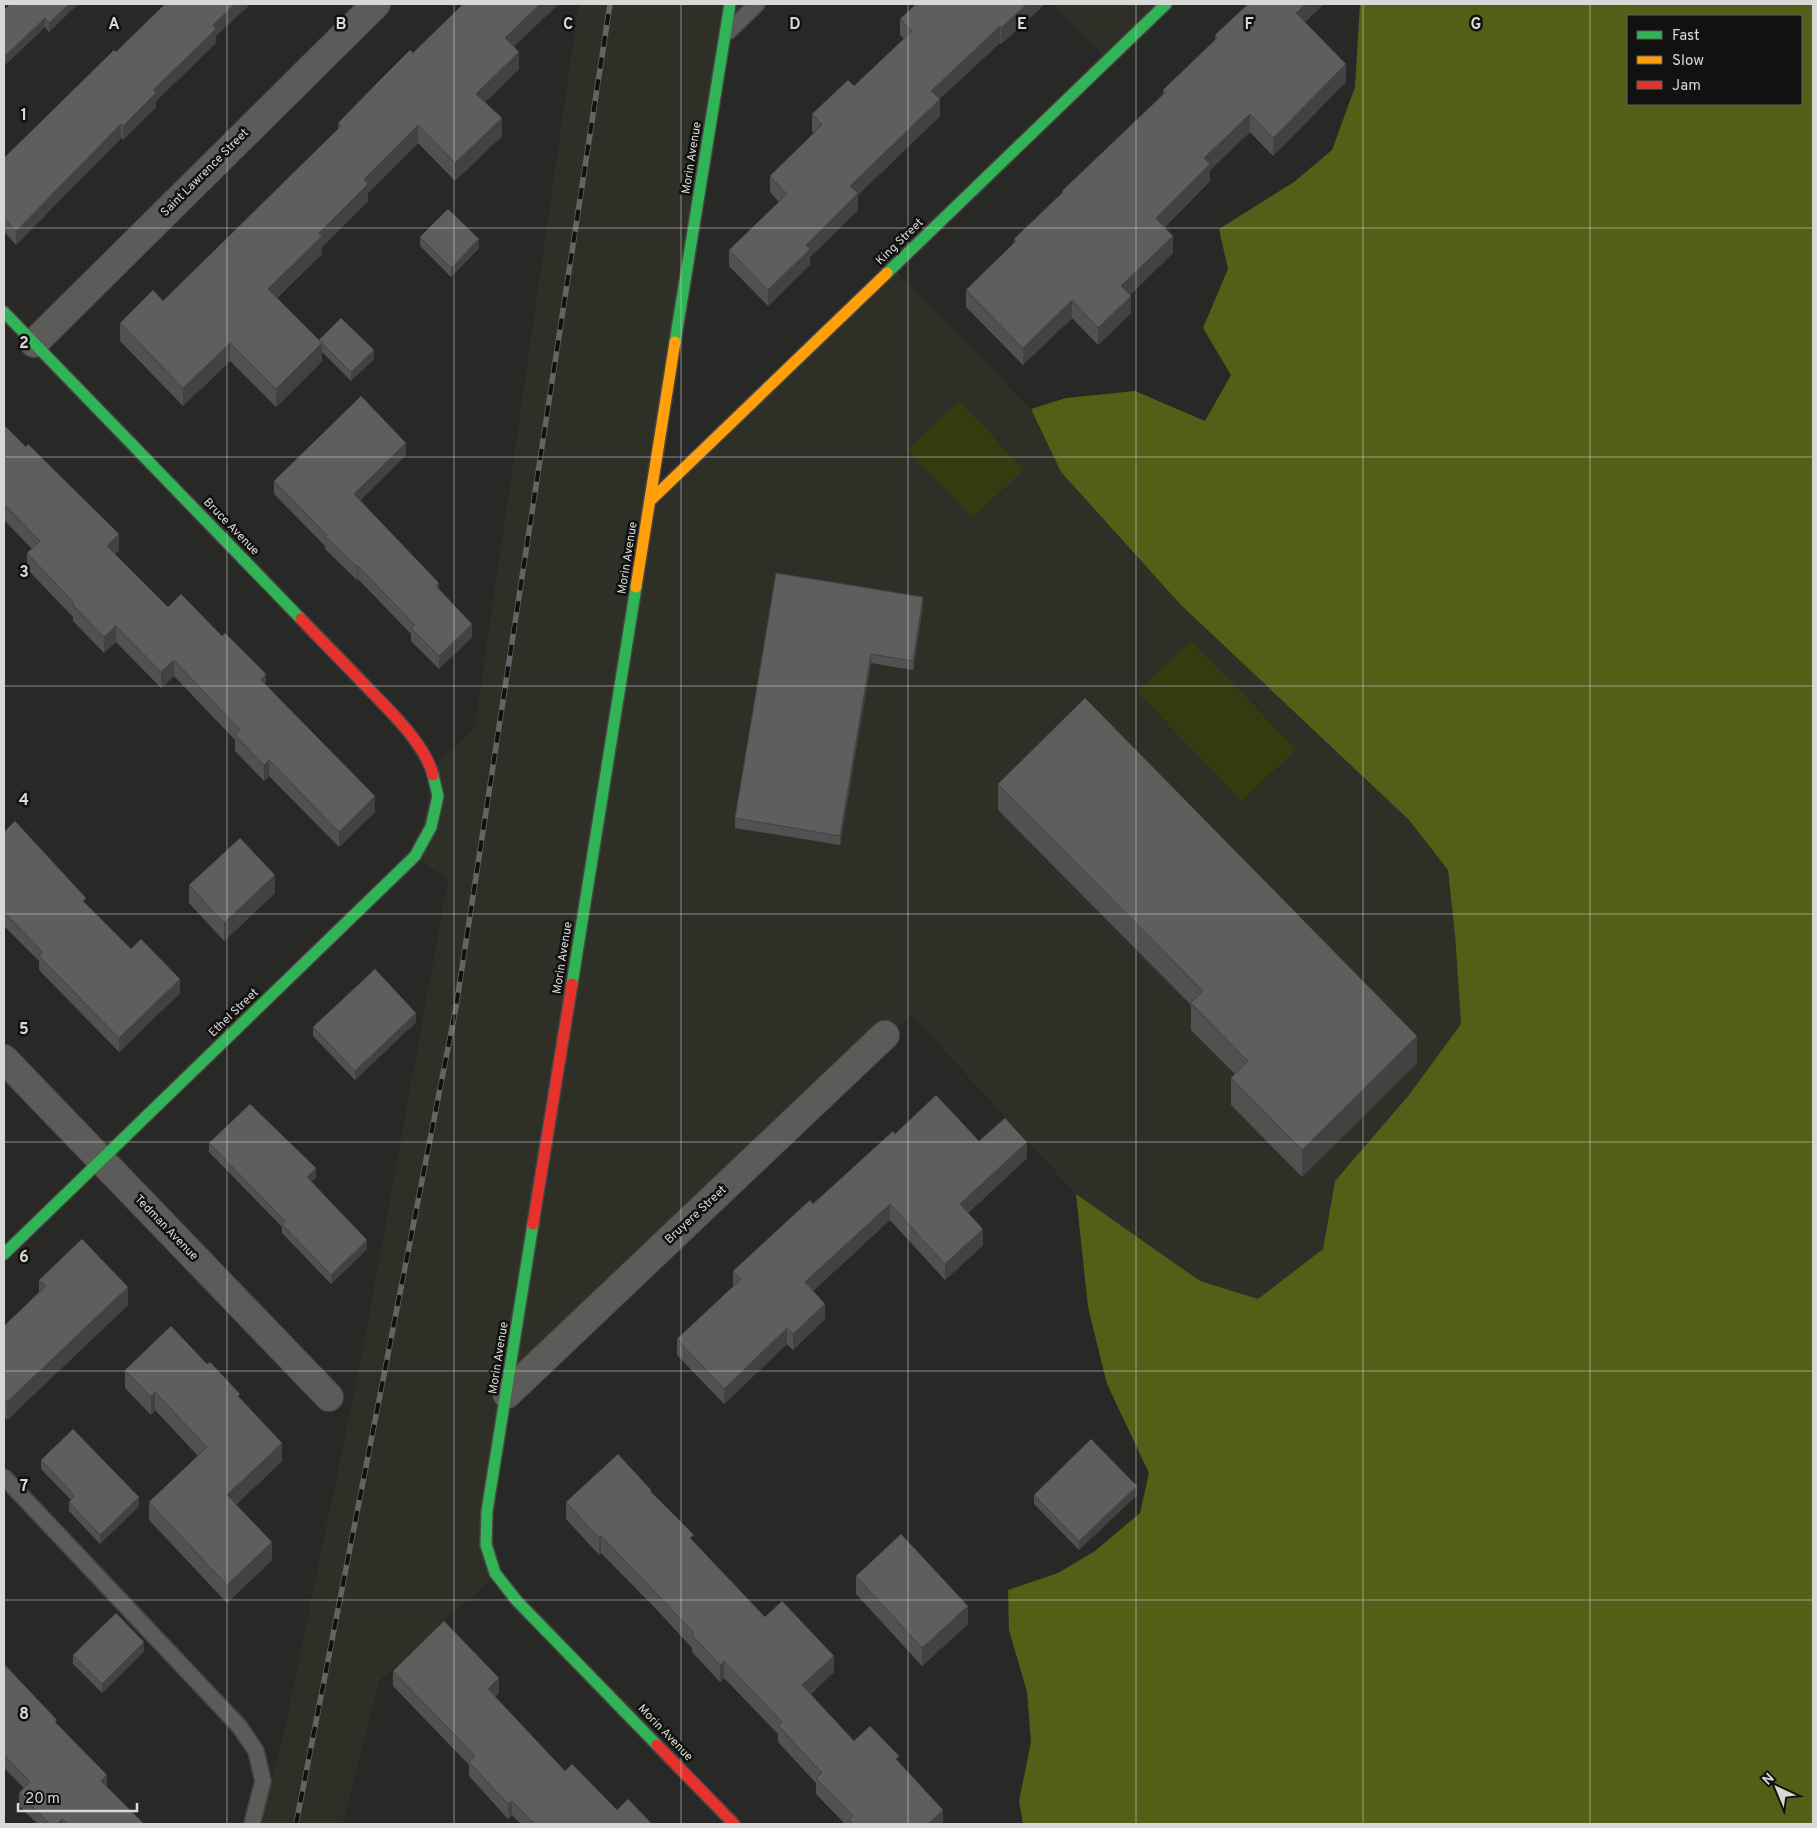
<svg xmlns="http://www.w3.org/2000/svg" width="1817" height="1828" font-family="Overpass,sans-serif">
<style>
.built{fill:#2e3028}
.green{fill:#353b0e}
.forest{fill:#555e17;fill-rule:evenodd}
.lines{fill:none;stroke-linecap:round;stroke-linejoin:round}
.lane-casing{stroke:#454544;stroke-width:18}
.street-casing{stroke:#454544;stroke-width:30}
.fast-casing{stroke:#454544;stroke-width:14}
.slow-casing{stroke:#454544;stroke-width:14}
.jam-casing{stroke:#454544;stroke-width:14}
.lane{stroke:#5b5b5a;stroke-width:15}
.street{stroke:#5b5b5a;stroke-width:28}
.fast{stroke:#30b455;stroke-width:11}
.slow{stroke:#ff9f0a;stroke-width:11}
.jam{stroke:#e5322d;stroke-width:11}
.rail-casing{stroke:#646464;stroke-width:5.5}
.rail{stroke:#111110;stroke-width:4;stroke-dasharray:11;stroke-linecap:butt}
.wall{fill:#515152}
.shaded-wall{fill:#424242}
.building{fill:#5e5e5f;stroke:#424242}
.grid{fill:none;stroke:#d8d9d7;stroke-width:1;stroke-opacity:0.55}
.labels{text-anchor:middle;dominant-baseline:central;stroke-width:5;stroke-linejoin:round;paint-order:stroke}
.street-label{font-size:12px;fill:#d8d9d7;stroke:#111110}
.grid-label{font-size:16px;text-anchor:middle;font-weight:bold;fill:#d8d9d7;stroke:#111110;stroke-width:5;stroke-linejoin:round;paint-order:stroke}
</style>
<rect width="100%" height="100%" fill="#282827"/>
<g class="built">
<polygon points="579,4 761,4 728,36 655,500 894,269 1031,409 1061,472 1181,605 1409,820 1448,870 1455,935 1461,1024 1409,1095 1335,1181 1323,1249 1258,1299 1200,1281 1076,1194 911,1014 509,1395 490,1511 498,1573 380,1680 342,1824 260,1824 283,1738 362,1354 448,880 417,858 434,767 475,727"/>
<polygon points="1053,4 1169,4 1109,62"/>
</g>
<g class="green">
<polygon points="959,401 1024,469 973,518 907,450"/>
<polygon points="1191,641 1296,749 1242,801 1137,692"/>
</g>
<path class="forest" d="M 1360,4 L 1813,4 L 1813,1824 L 1023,1824 L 1019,1801 L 1031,1742 L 1027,1692 L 1009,1630 L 1008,1590 L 1058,1573 L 1095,1551 L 1140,1513 L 1149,1473 L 1107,1384 L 1088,1307 L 1076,1194 L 1200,1281 L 1258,1299 L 1323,1249 L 1335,1181 L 1409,1095 L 1461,1024 L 1455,935 L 1448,870 L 1409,820 L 1181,605 L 1061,472 L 1031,409 L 1066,398 L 1135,391 L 1205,421 L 1231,375 L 1203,328 L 1228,269 L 1219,229 L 1294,182 L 1332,150 L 1355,87 ZM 1628,16 L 1801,16 L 1801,104 L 1628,104 Z"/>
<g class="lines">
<defs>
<g id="lane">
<polyline points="728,32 757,4"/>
<polyline points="4,1477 239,1726 256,1751 263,1781 252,1824"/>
</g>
<g id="street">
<polyline points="34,343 376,4"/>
<polyline points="4,1059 329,1397"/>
<polyline points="507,1394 885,1035"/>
</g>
<g id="fast">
<polyline points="887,273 1166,4"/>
<polyline points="4,312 301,619"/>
<polyline points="675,342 730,4"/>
<polyline points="572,984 636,587"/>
<polyline points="533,1224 487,1511 486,1545 495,1573 517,1601 657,1745"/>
<polyline points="4,1254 415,856 431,827 438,796 433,775"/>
</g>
<g id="slow">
<polyline points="652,499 887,273"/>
<polyline points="636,587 675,342"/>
</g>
<g id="jam">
<path d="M 301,619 C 322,641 343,662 363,683 C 386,707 425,743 433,775"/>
<polyline points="533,1224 572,984"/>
<polyline points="657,1745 734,1824"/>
</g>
</defs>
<use href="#lane" class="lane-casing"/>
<use href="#street" class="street-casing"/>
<use href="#fast" class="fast-casing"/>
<use href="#slow" class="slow-casing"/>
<use href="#jam" class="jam-casing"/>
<use href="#lane" class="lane"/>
<use href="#street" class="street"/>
<use href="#fast" class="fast"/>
<use href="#slow" class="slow"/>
<use href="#jam" class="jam"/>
<defs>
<polyline id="rail" points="296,1824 456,1007 610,4"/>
</defs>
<use href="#rail" class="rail-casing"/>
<use href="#rail" class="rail"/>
</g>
<g class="wall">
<polygon points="10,4 78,4 49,32 45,27 6,64 4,62 4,10"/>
<polygon points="248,4 248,6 216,36 216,43 156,101 156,107 123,140 121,138 16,245 4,232 4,158 116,52"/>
<polygon points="1045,4 1001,44 1000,43 939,99 940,116 858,195 858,210 810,257 810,265 768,306 729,266 729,250 779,202 770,192 770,176 814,133 812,131 812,114 854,86 904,39 900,35 900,19"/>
<polygon points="1305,22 1346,82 1273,156 1250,132 1210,170 1210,181 1165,227 1173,253 1130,295 1131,313 1098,345 1072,318 1023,365 966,307 966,290 1014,243 1014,239 1062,194 1062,191 1163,94 1163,90 1215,40 1215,35"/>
<polygon points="514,47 519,69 485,102 502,136 455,181 418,143 368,193 368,201 322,247 322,254 277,298 319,340 374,359 351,381 322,352 322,361 276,407 230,361 183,406 120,341 120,323 163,301 338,129 338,123 413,53"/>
<polygon points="420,237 479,248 451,277 420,246"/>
<polygon points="4,425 119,550 115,554 168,607 266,685 375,812 339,847 269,776 264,781 235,751 235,740 174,676 161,688 116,642 104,653 73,621 73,617 27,569 27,553 32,549 4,520"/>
<polygon points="406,455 360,500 439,590 472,637 439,669 411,641 411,634 358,579 357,580 325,549 325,546 274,494 274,481"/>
<polygon points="776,573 923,606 913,670 871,663 840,845 735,828 735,818"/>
<polygon points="998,784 1417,1063 1302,1177 1231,1105 1231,1078 1235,1074 1191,1030 1191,1005 998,810"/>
<polygon points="4,832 86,904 131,949 180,993 119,1052 39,970 39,961 4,926"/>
<polygon points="189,885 275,893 224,941 189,903"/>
<polygon points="416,1022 355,1080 313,1036 313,1027"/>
<polygon points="895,1134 979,1141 1027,1158 968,1213 983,1245 945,1280 890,1220 813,1291 825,1319 793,1350 787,1344 724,1404 677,1355 677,1339 733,1287 733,1271"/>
<polygon points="209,1143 316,1177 311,1182 367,1249 331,1284 282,1233 282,1227 209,1152"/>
<polygon points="39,1280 128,1305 7,1420 4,1416 4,1326 39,1292"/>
<polygon points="125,1370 240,1398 282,1461 236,1505 272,1560 227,1603 149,1520 149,1502 198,1456 155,1410 151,1415 125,1388"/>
<polygon points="41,1460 139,1506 100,1544 69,1511 69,1502 71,1500 41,1469"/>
<polygon points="651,1493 694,1542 765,1617 834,1672 811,1694 854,1741 899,1762 943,1824 845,1824 816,1794 816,1783 778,1742 778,1734 724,1678 720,1682 692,1652 692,1648 656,1609 601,1553 599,1555 566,1519 566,1502"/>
<polygon points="1034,1495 1137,1495 1079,1550 1034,1504"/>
<polygon points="856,1576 968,1624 922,1666 856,1594"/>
<polygon points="144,1651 102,1693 73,1664 73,1655"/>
<polygon points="4,1664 57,1724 107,1787 143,1824 38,1824 19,1806 19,1793 24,1788 4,1768"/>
<polygon points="393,1671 499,1693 495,1697 565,1771 617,1810 652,1824 521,1824 512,1815 508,1819 469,1776 469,1765 393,1686"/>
</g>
<g class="shaded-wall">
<polygon points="69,4 78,4 49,32 49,23"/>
<polygon points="235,4 248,4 248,6 216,36 216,43 156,101 156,107 123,140 123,126 153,90 213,25"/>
<polygon points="540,4 559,4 505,55 505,38"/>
<polygon points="1027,4 1045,4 1001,44 1001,28"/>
<polygon points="1306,4 1324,4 1296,31 1296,13"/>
<polygon points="45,18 45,27 6,64 6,55"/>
<polygon points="1000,26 1000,43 931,107 931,91"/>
<polygon points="519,52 519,69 476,111 476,94"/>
<polygon points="1346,64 1346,82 1273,156 1273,138"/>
<polygon points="940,99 940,116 858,195 858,210 810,257 810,265 768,306 768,290 806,245 850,186"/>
<polygon points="1250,114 1250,132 1210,170 1210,181 1156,235 1156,218 1204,158"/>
<polygon points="502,118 502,136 455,181 455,163"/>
<polygon points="121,124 121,138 16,245 16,231"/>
<polygon points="418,125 418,143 368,193 368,201 322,247 322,254 268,306 268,289 319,233 364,179"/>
<polygon points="1173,236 1173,253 1121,303 1121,286"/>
<polygon points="479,239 479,248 451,277 451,268"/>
<polygon points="1131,296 1131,313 1098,345 1098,328"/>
<polygon points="1072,300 1072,318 1023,365 1023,348"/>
<polygon points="230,343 230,361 183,406 183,388"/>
<polygon points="322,343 322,361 276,407 276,389"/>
<polygon points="374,350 374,359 351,381 351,372"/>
<polygon points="406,443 406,455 354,507 354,494"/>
<polygon points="119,534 119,550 107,561 107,546"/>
<polygon points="358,566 358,579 357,580 357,567"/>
<polygon points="439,583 439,595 436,586"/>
<polygon points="923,597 923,606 913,670 913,661"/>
<polygon points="472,624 472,637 439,669 439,656"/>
<polygon points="116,626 116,642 104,653 104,637"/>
<polygon points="871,654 871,663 840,845 840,836"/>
<polygon points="174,660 174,676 161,688 161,672"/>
<polygon points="266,674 266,690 261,680"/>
<polygon points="269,760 269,776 264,781 264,765"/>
<polygon points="375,796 375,812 339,847 339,832"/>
<polygon points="275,875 275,893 224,941 224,923"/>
<polygon points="180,979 180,993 119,1052 119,1038"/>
<polygon points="416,1013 416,1022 355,1080 355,1071"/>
<polygon points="1417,1036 1417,1063 1302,1177 1302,1150"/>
<polygon points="1027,1142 1027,1158 960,1220 960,1204"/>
<polygon points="316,1168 316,1177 307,1186 307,1177"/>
<polygon points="890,1204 890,1220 805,1298 805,1282"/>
<polygon points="983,1229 983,1245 945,1280 945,1264"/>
<polygon points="367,1240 367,1249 331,1284 331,1275"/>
<polygon points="128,1287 128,1305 7,1420 7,1402"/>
<polygon points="825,1304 825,1319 793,1350 793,1334"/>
<polygon points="787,1328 787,1344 724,1404 724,1389"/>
<polygon points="155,1392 155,1410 151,1415 151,1397"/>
<polygon points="282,1443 282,1461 227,1513 227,1495"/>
<polygon points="1137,1486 1137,1495 1079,1550 1079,1541"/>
<polygon points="139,1497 139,1506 100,1544 100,1535"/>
<polygon points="601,1536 601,1553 599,1555 599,1538"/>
<polygon points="272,1542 272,1560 227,1603 227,1585"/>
<polygon points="968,1606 968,1624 922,1666 922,1648"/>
<polygon points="144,1642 144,1651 102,1693 102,1684"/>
<polygon points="834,1656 834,1672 802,1702 802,1685"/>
<polygon points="724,1661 724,1678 720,1682 720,1665"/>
<polygon points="499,1678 499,1693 488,1704 488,1689"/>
<polygon points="107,1775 107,1787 101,1781"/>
<polygon points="512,1801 512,1815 508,1819 508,1804"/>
<polygon points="943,1810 943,1824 928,1824"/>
<polygon points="62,1819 62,1824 57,1824"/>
</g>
<g class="building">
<polygon points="10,4 69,4 49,23 45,18 6,55 4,53 4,10"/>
<polygon points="165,4 235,4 213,25 216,29 153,90 156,93 123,126 121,124 16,231 4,218 4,158 114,50 116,52"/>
<polygon points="463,4 540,4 505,38 519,52 476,94 502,118 455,163 418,125 364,179 368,184 319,233 322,236 268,289 322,343 276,389 230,343 183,388 120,323 153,290 163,301 341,126 338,123 377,83 410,50 413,53"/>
<polygon points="916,4 1027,4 1001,28 1000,26 931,91 940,99 850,186 858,193 806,245 810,249 768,290 729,250 787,194 770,176 822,125 812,114 848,80 854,86 912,31 900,19"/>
<polygon points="1248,4 1306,4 1296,13 1346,64 1273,138 1250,114 1204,158 1210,164 1156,218 1173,236 1121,286 1131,296 1098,328 1072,300 1023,348 966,290 1016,241 1014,239 1063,192 1062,191 1166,92 1163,90 1217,38 1215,35"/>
<polygon points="448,209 479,239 451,268 420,237"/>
<polygon points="341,318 374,350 351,372 319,340"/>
<polygon points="361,396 406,443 354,494 439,583 436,586 472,624 439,656 411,628 415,625 358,566 357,567 325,536 327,535 274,481"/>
<polygon points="4,425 26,447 28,444 119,534 107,546 168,607 181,594 222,636 225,633 266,674 261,680 375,796 339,832 269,760 264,765 235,735 240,730 174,660 161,672 116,626 104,637 73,605 74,603 27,553 40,541 4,504"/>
<polygon points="776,573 923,597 913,661 871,654 840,836 735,818"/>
<polygon points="1085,698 1417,1036 1302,1150 1231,1078 1248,1061 1191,1003 1203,991 998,784"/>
<polygon points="15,821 86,898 83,901 131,949 141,939 180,979 119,1038 39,956 43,952 4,912 4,832"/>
<polygon points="240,838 275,875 224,923 189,885"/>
<polygon points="375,969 416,1013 355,1071 313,1027"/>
<polygon points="936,1095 979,1141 1005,1118 1027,1142 960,1204 983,1229 945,1264 890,1204 805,1282 825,1304 793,1334 787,1328 724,1389 677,1339 741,1279 733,1271 810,1200 813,1204 893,1131 895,1134"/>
<polygon points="250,1104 316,1168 307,1177 367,1240 331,1275 282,1224 285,1221 209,1143"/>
<polygon points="82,1239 128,1287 7,1402 4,1398 4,1326 46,1286 39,1280"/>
<polygon points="171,1326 207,1364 210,1362 240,1394 238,1396 282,1443 227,1495 272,1542 227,1585 149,1502 207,1447 155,1392 151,1397 125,1370"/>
<polygon points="73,1429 139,1497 100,1535 69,1502 75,1496 41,1460"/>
<polygon points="1091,1439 1137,1486 1079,1541 1034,1495"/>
<polygon points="618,1454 651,1490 650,1491 694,1535 690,1538 765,1617 782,1601 834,1656 802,1685 854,1741 870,1726 899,1756 896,1759 943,1810 928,1824 853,1824 849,1820 853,1816 816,1778 822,1773 778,1725 782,1722 724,1661 720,1665 692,1635 694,1633 656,1593 601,1536 599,1538 566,1502"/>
<polygon points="901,1534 968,1606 922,1648 856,1576"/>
<polygon points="116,1613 144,1642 102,1684 73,1655"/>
<polygon points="444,1621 499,1678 488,1689 565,1771 572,1764 617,1810 628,1799 652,1824 535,1824 512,1801 508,1804 469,1762 475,1756 393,1671"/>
<polygon points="4,1664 57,1720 55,1722 107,1775 101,1781 143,1823 142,1824 68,1824 62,1819 57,1824 50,1824 19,1793 30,1782 4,1755"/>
</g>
<path class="grid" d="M 227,4 L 227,1824M 454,4 L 454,1824M 681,4 L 681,1824M 908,4 L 908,1824M 1136,4 L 1136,1824M 1363,4 L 1363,1824M 1590,4 L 1590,1824M 4,228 L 1813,228M 4,457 L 1813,457M 4,686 L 1813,686M 4,914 L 1813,914M 4,1142 L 1813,1142M 4,1371 L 1813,1371M 4,1600 L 1813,1600"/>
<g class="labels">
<g class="street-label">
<text transform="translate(692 158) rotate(-81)">Morin Avenue</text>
<text transform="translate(205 173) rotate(-45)">Saint Lawrence Street</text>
<text transform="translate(900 242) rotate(-44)">King Street</text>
<text transform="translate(231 527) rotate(46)">Bruce Avenue</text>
<text transform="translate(628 558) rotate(-81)">Morin Avenue</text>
<text transform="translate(563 958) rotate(-81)">Morin Avenue</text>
<text transform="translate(234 1013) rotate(-44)">Ethel Street</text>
<text transform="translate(696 1215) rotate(-43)">Bruyere Street</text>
<text transform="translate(166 1228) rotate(46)">Tedman Avenue</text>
<text transform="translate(499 1358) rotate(-81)">Morin Avenue</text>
<text transform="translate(665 1733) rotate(46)">Morin Avenue</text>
</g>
</g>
<g class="grid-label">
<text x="114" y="29">A</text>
<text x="341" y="29">B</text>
<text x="568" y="29">C</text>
<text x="795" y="29">D</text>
<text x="1022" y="29">E</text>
<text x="1249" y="29">F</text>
<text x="1476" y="29">G</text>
<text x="24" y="120">1</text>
<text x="24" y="348">2</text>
<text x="24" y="577">3</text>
<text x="24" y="805">4</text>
<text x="24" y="1034">5</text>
<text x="24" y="1262">6</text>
<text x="24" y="1491">7</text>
<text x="24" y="1719">8</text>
</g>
<rect width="1817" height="1828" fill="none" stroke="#d8d9d7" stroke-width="10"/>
<rect x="1627" y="15" width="175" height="90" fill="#111110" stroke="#616160"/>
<rect x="1637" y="31" width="25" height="8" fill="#30b455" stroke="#616160"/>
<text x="1672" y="40" font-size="15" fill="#d8d9d7">Fast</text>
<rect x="1637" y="56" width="25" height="8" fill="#ff9f0a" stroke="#616160"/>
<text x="1672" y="65" font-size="15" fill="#d8d9d7">Slow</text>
<rect x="1637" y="81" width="25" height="8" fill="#e5322d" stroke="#616160"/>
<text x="1672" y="90" font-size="15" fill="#d8d9d7">Jam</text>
<g transform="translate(1777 1788) rotate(316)" stroke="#111110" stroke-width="4" paint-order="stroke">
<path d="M0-4L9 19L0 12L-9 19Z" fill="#d8d9d7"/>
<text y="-8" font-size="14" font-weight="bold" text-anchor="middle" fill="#d8d9d7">N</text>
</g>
<path d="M18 1803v8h119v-8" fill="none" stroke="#d8d9d7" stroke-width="2.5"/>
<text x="25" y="1803" font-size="15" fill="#d8d9d7" stroke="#111110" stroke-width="4" paint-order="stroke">20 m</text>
</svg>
